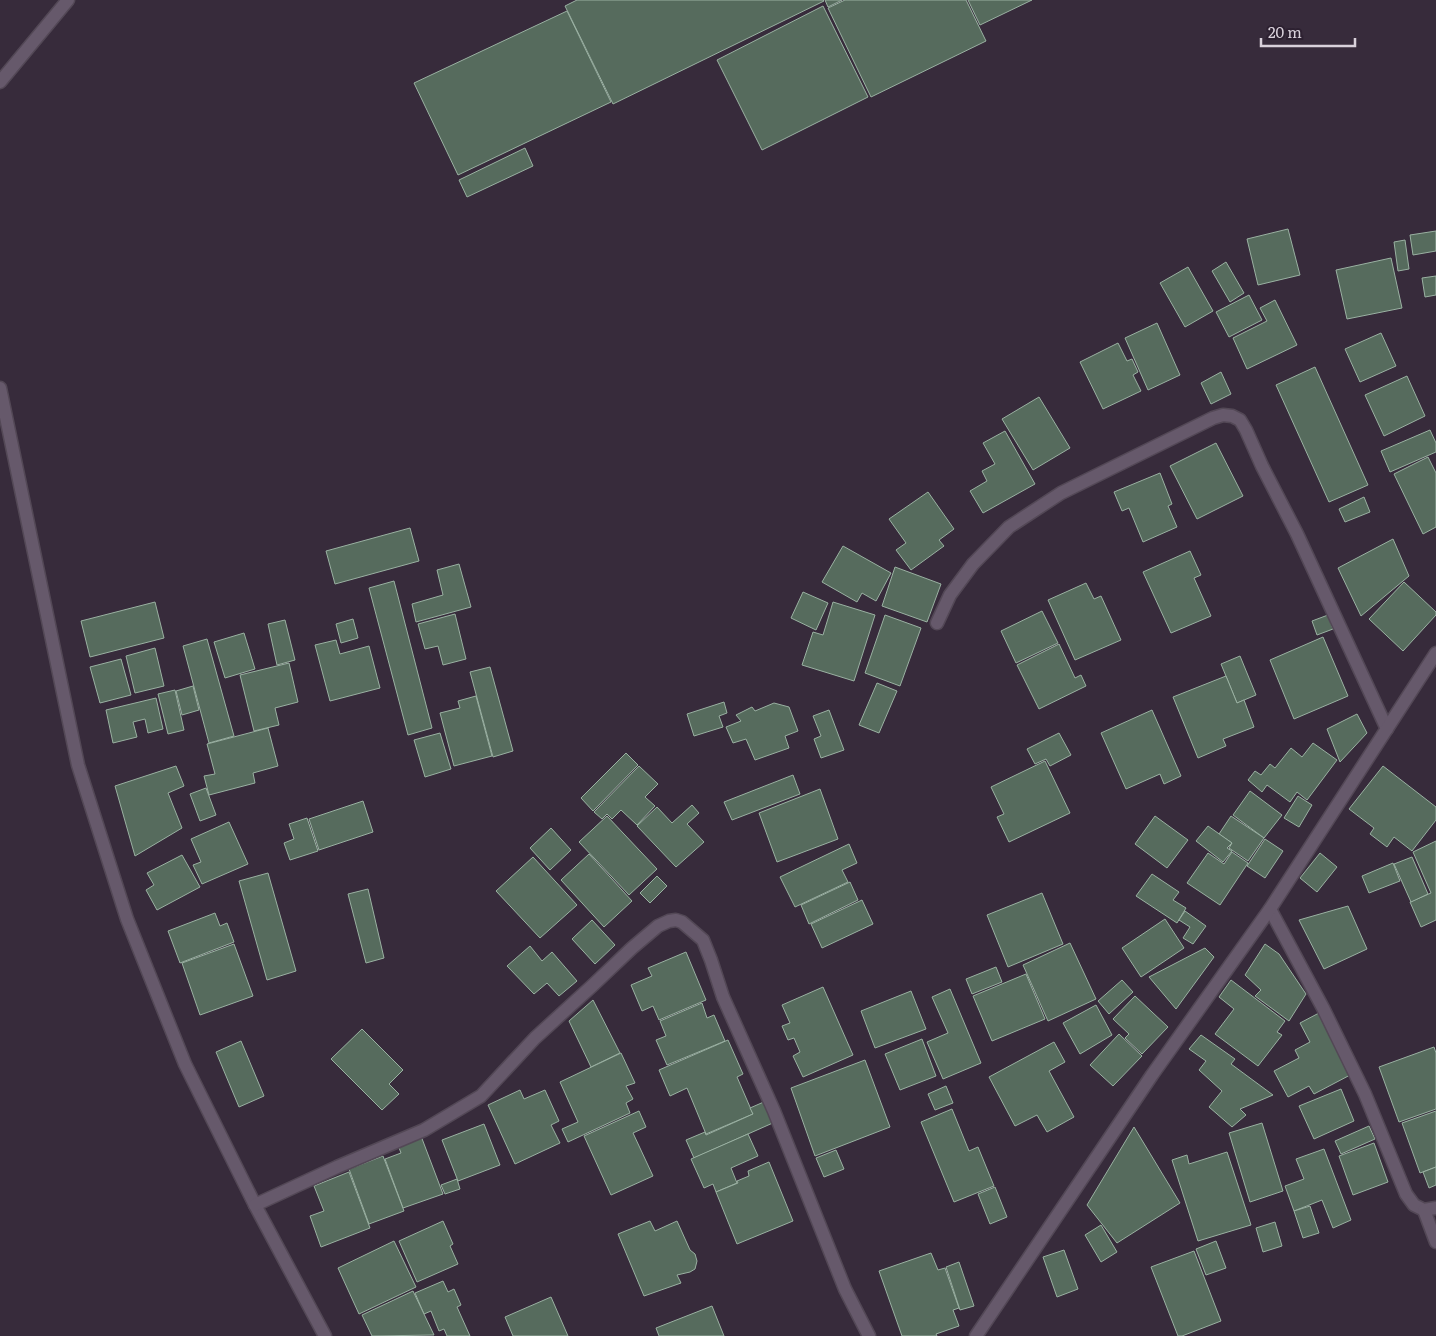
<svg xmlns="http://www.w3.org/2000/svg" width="1436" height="1336" font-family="Literata,serif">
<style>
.building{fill:#566b5d;stroke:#9ab1a2}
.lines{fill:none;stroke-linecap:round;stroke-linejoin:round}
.street-casing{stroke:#534856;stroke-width:15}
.street{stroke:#66596b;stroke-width:12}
</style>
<rect width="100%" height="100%" fill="#372b3b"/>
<g class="building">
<polygon points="577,0 823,0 824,1 613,104 565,6"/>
<polygon points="825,0 842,0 828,7"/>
<polygon points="845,0 966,0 986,41 871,97 828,8"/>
<polygon points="968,0 1032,0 980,25"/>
<polygon points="823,6 868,97 762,150 717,60"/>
<polygon points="567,11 611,102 458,175 414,83"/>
<polygon points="525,148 533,166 467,197 459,180"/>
<polygon points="1288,229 1300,275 1258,285 1247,239"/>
<polygon points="1436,231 1436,251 1413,255 1410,235"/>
<polygon points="1405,240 1409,269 1398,271 1394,242"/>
<polygon points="1391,258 1402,308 1347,319 1336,270"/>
<polygon points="1226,262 1244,293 1230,302 1212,271"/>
<polygon points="1188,267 1213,311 1185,327 1160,283"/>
<polygon points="1436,276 1436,295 1425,297 1422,278"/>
<polygon points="1249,295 1262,320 1229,337 1216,312"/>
<polygon points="1275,300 1297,345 1247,369 1233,338 1267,321 1260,308"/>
<polygon points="1157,323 1180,375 1148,390 1125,338"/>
<polygon points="1381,333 1396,366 1360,382 1345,349"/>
<polygon points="1118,343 1127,361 1132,359 1138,372 1133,375 1141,391 1103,409 1080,362"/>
<polygon points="1315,367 1368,485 1329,502 1276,385"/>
<polygon points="1221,372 1231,394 1211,404 1201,383"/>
<polygon points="1407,376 1425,416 1384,436 1365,395"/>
<polygon points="1039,397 1070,448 1033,470 1002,419"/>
<polygon points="1430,430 1436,443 1436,452 1390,472 1381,451"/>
<polygon points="1005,431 1035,484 983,513 970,491 987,481 982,471 995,464 983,443"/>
<polygon points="1216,443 1243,496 1197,519 1170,466"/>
<polygon points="1428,457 1436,473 1436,527 1423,534 1394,474"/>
<polygon points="1160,473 1172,504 1168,506 1177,527 1143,542 1129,508 1122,511 1114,492"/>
<polygon points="928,492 954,529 939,540 944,546 911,570 896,550 906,543 889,519"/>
<polygon points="1364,497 1370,512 1345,522 1339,509"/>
<polygon points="410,528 419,561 335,584 326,551"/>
<polygon points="1393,539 1409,576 1361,616 1338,568"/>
<polygon points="843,546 891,573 876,601 862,593 857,602 822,582"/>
<polygon points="1190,551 1201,575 1194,578 1211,616 1171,633 1143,572"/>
<polygon points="459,564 471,607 416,622 412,604 443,595 437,570"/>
<polygon points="895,567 941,584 927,622 882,606"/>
<polygon points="394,581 432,728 408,735 369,588"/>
<polygon points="1404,582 1436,612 1436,615 1403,651 1369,619"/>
<polygon points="1086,583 1094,599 1101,596 1121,640 1075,660 1048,600"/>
<polygon points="803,592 828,603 816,630 791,618"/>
<polygon points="155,602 164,638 90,657 81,621"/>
<polygon points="833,602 875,615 854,681 802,665 813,632 823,635"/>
<polygon points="1042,611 1058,643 1016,663 1001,631"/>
<polygon points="455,614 466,659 443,665 438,646 425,649 418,624"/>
<polygon points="885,615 921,628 900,686 865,673"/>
<polygon points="1328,615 1333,629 1317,635 1312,621"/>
<polygon points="353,619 358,638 341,643 336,624"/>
<polygon points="285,620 295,660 277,665 268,624"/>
<polygon points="244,633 255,669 225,678 214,642"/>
<polygon points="1323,637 1348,696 1294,719 1270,660"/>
<polygon points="207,639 234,736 209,743 183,646"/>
<polygon points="336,640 340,654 369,646 380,688 330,701 315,645"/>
<polygon points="1059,644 1075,678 1081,675 1086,686 1039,709 1017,665"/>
<polygon points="155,648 164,686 135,693 126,656"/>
<polygon points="1240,656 1256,695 1237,703 1221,664"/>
<polygon points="121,659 131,695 100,703 90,667"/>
<polygon points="289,663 298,702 275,708 279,725 254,731 240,675"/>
<polygon points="490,667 513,751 493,757 470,672"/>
<polygon points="1226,676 1237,703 1244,700 1254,727 1223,739 1226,746 1198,758 1173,697"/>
<polygon points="877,683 897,691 879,733 859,725"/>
<polygon points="193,686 199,710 182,715 176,691"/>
<polygon points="175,690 184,730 168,734 158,694"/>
<polygon points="476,696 492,756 454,766 440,713 460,708 458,701"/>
<polygon points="156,698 163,729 148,733 145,719 133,722 137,737 113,743 106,710"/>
<polygon points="724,702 727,713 719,716 723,727 694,736 687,714"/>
<polygon points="774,703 789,707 798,731 785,736 789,748 755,760 746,739 733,743 726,727 741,721 736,715 752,707 755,711"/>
<polygon points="829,710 844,750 821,758 814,739 821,736 813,716"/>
<polygon points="1152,710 1181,776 1164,784 1160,774 1126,789 1101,733"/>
<polygon points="1357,714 1367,733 1340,762 1327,729"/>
<polygon points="268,728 278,766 253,773 255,783 209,795 204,776 215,774 207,744"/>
<polygon points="440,733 451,769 425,777 414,740"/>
<polygon points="1059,733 1071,755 1050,766 1046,759 1035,764 1027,749"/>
<polygon points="1313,743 1337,760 1307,800 1297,792 1290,802 1267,785 1262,792 1248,780 1255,771 1261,775 1270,764 1275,768 1291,748 1302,757"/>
<polygon points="626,753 638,765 593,811 581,798"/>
<polygon points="1045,761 1070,813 1009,842 997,817 1004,814 991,787"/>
<polygon points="176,766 184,786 168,793 182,828 135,856 115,786"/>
<polygon points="639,766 658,784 645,797 655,806 637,825 621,810 612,819 607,814 602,819 594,812"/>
<polygon points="1383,766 1436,807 1436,820 1412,851 1394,837 1387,847 1370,834 1374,828 1349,809"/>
<polygon points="793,775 800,794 732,820 724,802"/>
<polygon points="206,788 216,815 200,821 190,794"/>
<polygon points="820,789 838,839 777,862 759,813"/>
<polygon points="1250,791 1282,815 1264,838 1233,815"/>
<polygon points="1298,796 1312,805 1299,827 1284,818"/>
<polygon points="363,801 373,832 319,850 309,819"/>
<polygon points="692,805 699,813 687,824 704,842 676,867 637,826 657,807 672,823"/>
<polygon points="607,816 657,869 629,895 579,842"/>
<polygon points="1155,816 1188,840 1167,868 1135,844"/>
<polygon points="1231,816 1264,838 1248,861 1229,848 1232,843 1219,834"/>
<polygon points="307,818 318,851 290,860 284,843 294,839 289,824"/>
<polygon points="229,822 248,864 202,884 193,865 201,862 191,839"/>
<polygon points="1208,826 1232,843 1227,848 1232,851 1223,862 1196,841"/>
<polygon points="551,828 571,850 550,870 530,848"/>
<polygon points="1265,839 1283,851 1265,878 1247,866"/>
<polygon points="1436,841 1436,920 1421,927 1410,902 1431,893 1413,852"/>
<polygon points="849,844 857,863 842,870 848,882 795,907 780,877"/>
<polygon points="1232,852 1248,863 1220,905 1187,883 1208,853 1224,864"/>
<polygon points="1320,853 1337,867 1317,892 1300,878"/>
<polygon points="589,854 632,901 604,927 561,880"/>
<polygon points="182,855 200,887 157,910 146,890 154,885 147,873"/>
<polygon points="533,857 577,905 540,938 496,891"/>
<polygon points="1412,857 1428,894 1411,902 1394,864"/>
<polygon points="1393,863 1400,881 1369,893 1362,876"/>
<polygon points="268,873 296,971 267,980 239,881"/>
<polygon points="1152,874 1179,892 1173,900 1186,908 1177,923 1136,896"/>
<polygon points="657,876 667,886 650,903 640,893"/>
<polygon points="850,882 858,900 809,924 801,905"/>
<polygon points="368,889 384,958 366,963 348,894"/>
<polygon points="1042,893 1063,944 1008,967 987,915"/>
<polygon points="862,900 873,924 822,948 811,924"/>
<polygon points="1348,906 1367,949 1324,969 1299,920"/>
<polygon points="1185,911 1206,926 1193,944 1183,938 1190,927 1179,920"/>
<polygon points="215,913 220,926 227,923 234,942 180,963 168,931"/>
<polygon points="1165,919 1184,948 1141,977 1122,948"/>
<polygon points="592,920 615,945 595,964 572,939"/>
<polygon points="1070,943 1096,999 1048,1021 1023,965"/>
<polygon points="234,944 253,996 200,1015 182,963"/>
<polygon points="1265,944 1279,954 1306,994 1289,1021 1255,996 1261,990 1245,975"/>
<polygon points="530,946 542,961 552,952 577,981 559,996 547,983 534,994 507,966"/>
<polygon points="1205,948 1214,957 1176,1009 1149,977"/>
<polygon points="686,952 706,1000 659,1020 653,1006 642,1011 631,985 652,976 648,968"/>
<polygon points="996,967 1002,982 972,994 966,979"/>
<polygon points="1026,974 1045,1019 992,1041 973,996"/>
<polygon points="1122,980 1133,992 1109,1014 1098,1001"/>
<polygon points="1231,980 1285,1021 1277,1032 1282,1035 1258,1066 1215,1034 1234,1009 1219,997"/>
<polygon points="823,987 853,1055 803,1077 793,1056 800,1052 794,1038 788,1040 782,1026 790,1023 782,1005"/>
<polygon points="950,989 981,1063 943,1079 927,1042 948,1033 932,997"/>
<polygon points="911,991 926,1029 875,1048 861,1011"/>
<polygon points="1135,996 1168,1027 1142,1054 1125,1038 1129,1034 1113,1019"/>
<polygon points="593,1000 620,1053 591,1067 569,1021"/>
<polygon points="702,1003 707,1018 714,1015 725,1041 667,1065 656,1040 666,1036 660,1021"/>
<polygon points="1096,1005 1112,1035 1080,1054 1063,1023"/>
<polygon points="1319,1013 1352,1074 1314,1094 1309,1086 1288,1097 1274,1071 1299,1058 1295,1050 1310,1042 1300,1023"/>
<polygon points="362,1029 403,1070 389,1084 399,1094 382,1110 331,1059"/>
<polygon points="1119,1034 1142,1056 1113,1086 1090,1065"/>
<polygon points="1201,1035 1235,1059 1231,1064 1273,1095 1240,1109 1246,1115 1232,1127 1209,1107 1222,1091 1199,1070 1206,1061 1189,1049"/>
<polygon points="922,1039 936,1076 900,1090 885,1054"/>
<polygon points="728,1040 743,1074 737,1077 753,1114 706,1134 687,1088 670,1096 659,1070"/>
<polygon points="241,1041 264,1096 239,1107 216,1052"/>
<polygon points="1054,1042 1065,1062 1049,1071 1074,1117 1047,1132 1037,1115 1015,1126 989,1077"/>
<polygon points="1434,1047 1436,1053 1436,1109 1399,1122 1379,1067"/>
<polygon points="621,1053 635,1083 626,1086 633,1099 626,1103 630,1113 568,1142 562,1129 578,1122 560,1082"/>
<polygon points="865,1060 890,1127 815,1156 791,1088"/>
<polygon points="946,1086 953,1103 935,1110 928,1094"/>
<polygon points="1341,1089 1354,1121 1314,1139 1299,1106"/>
<polygon points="520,1090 524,1099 545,1090 559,1121 551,1125 560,1143 515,1164 488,1105"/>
<polygon points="766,1101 775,1122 694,1158 686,1140 705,1132 706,1135 753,1114 750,1108"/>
<polygon points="952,1109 969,1151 978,1147 994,1186 954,1202 921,1122"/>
<polygon points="639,1111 646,1127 633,1133 653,1176 611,1195 584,1136"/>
<polygon points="1436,1111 1436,1167 1420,1173 1402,1123"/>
<polygon points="1262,1123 1283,1191 1250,1202 1229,1133"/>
<polygon points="484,1124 500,1165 458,1181 442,1140"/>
<polygon points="1369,1126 1375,1139 1341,1154 1335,1141"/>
<polygon points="1134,1127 1180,1203 1117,1243 1087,1205"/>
<polygon points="748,1134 758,1156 731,1168 737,1183 716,1192 713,1184 704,1188 691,1159"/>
<polygon points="421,1136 443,1194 403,1208 385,1159 401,1153 398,1145"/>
<polygon points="1374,1143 1388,1182 1353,1195 1339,1156"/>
<polygon points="1324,1149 1351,1220 1333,1228 1322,1200 1294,1211 1285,1186 1304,1179 1296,1159"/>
<polygon points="836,1150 844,1169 824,1177 816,1158"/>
<polygon points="1227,1152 1251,1225 1198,1241 1172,1160 1187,1155 1189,1164"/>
<polygon points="383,1156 404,1211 369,1224 349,1169"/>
<polygon points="769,1162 793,1221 737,1244 716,1192 738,1183 737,1181 749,1176 748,1171"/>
<polygon points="1436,1167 1436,1185 1429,1188 1423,1172"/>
<polygon points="349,1172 370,1228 321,1247 310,1216 324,1211 314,1186"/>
<polygon points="457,1179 460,1189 445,1194 441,1185"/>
<polygon points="995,1187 1007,1217 990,1224 978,1194"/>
<polygon points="1310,1206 1319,1233 1303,1238 1294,1211"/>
<polygon points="443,1221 453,1244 450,1246 458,1264 417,1282 399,1241"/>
<polygon points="650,1221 655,1231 677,1221 690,1250 695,1254 697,1261 695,1269 690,1272 677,1275 681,1283 644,1296 618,1234"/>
<polygon points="1275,1222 1282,1246 1263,1252 1256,1228"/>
<polygon points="1101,1225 1117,1252 1101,1262 1085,1235"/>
<polygon points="394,1241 416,1287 359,1314 338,1268"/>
<polygon points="1216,1241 1226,1268 1206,1275 1196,1249"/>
<polygon points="1064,1250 1078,1289 1057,1297 1043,1257"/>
<polygon points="1194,1251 1221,1321 1182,1336 1178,1336 1151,1267"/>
<polygon points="931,1253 938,1270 945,1268 959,1308 953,1310 959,1326 936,1334 937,1336 902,1336 879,1271"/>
<polygon points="959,1262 974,1306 960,1310 946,1267"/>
<polygon points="443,1281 448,1292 454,1289 461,1305 457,1307 470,1336 447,1336 444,1329 439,1331 431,1311 424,1314 415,1293"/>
<polygon points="413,1291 434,1335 372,1336 362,1315"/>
<polygon points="551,1297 568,1336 513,1336 505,1317"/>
<polygon points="712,1306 724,1336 659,1336 656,1328"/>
</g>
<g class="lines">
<defs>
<g id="street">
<polyline points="0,82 68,0"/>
<polyline points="0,388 78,765 127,919 185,1064 255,1205 325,1336"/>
<polyline points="937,623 950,595 973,564 1009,527 1061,493 1213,418 1223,415 1232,416 1240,420 1246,430 1262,466 1297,534 1387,729"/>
<polyline points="1270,909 1323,1008 1365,1094 1406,1194 1414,1205 1424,1210 1436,1208"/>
<polyline points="255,1205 337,1167 424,1130 481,1096 535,1038 592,986 632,948 658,926 669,921 676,920 682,922 703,940 711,960 723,997 774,1111 845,1289 869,1336"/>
<polyline points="1424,1210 1436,1242"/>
<polyline points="976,1336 1152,1075 1270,909 1436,653"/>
</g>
</defs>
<use href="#street" class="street-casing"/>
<use href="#street" class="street"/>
</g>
<path d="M1261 38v8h94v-8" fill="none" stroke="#d9d1db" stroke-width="2.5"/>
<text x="1268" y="38" font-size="15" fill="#d9d1db" stroke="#2d2131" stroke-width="4" paint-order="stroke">20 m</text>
</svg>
